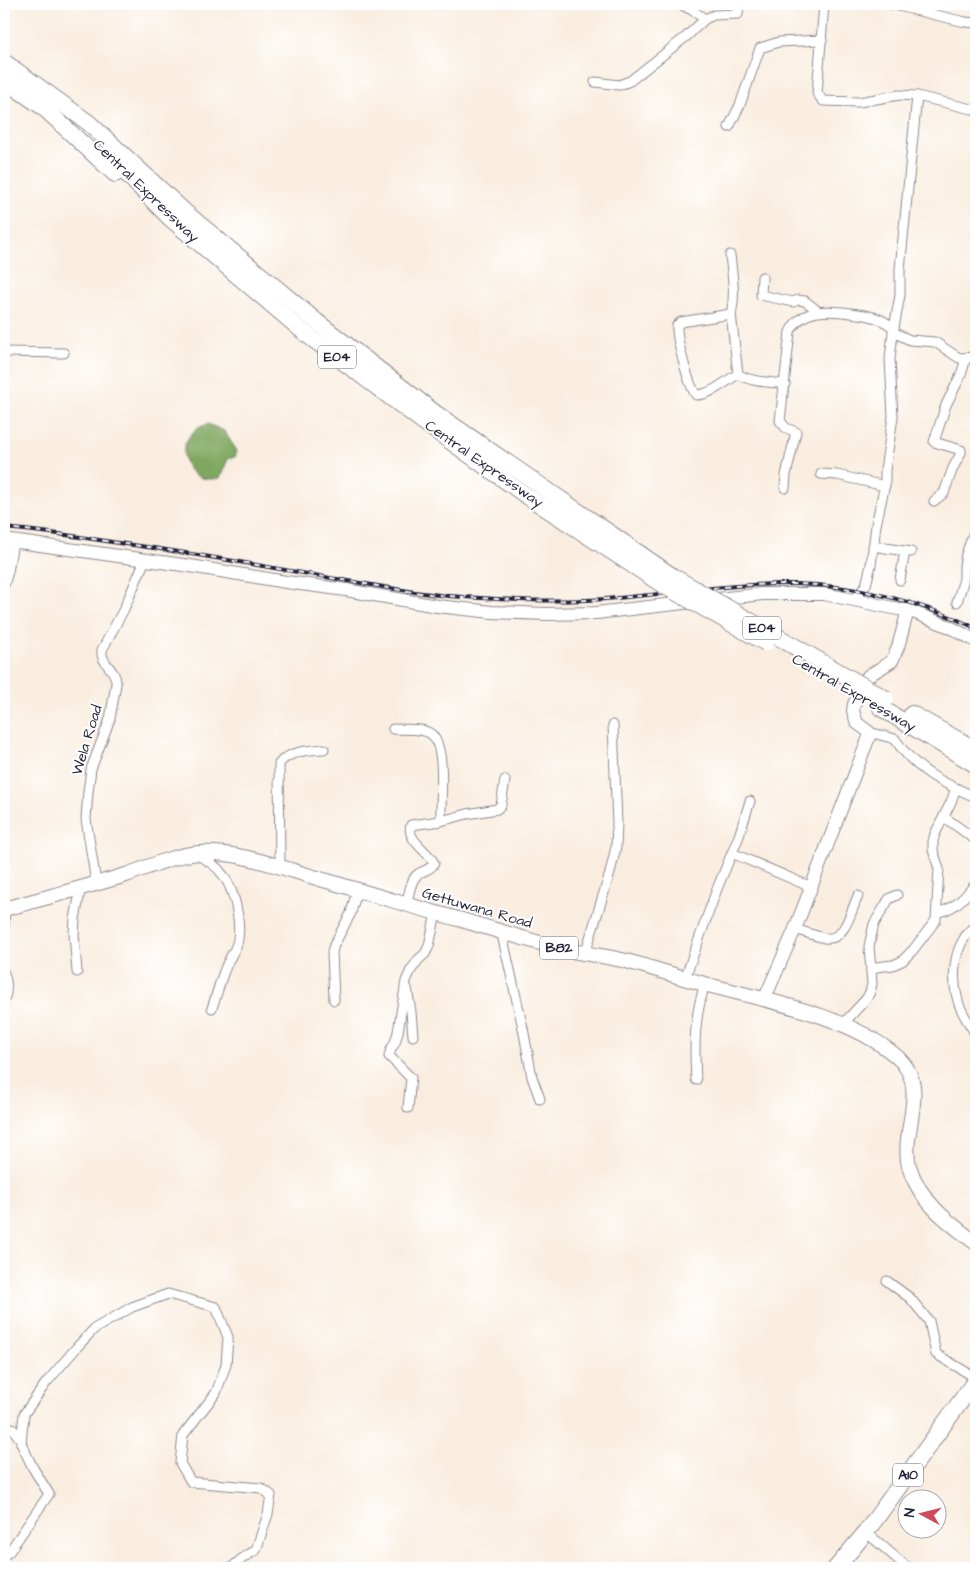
<svg xmlns="http://www.w3.org/2000/svg" width="980" height="1572" font-family="'Architects Daughter',sans-serif">
<style>
.forest{fill:#7fa75e;stroke:#50644c}
.lines{fill:none;stroke-linecap:round;stroke-linejoin:round}
.street-casing{stroke:#8e888d;stroke-width:11}
.secondary-casing{stroke:#8e888d;stroke-width:14}
.primary-casing{stroke:#8e888d;stroke-width:16}
.highway-casing{stroke:#8e888d;stroke-width:18}
.street{stroke:#fff;stroke-width:9}
.secondary{stroke:#fff;stroke-width:12}
.primary{stroke:#fff;stroke-width:14}
.highway{stroke:#fff;stroke-width:16}
.rail-casing{stroke:#22223b;stroke-width:4}
.rail{stroke:#fff;stroke-width:2;stroke-dasharray:5.5;stroke-linecap:butt}
.highway-bridge-casing{stroke:#8e888d;stroke-width:18;stroke-linecap:butt}
.highway-bridge{stroke:#fff;stroke-width:16}
.labels{text-anchor:middle;dominant-baseline:central;stroke-width:4;stroke-linejoin:round;paint-order:stroke}
.shield{fill:#fff;stroke:#646476;stroke-width:1}
.shield-label{font-size:14px;font-weight:bold;fill:#22223b}
.street-label{font-size:15px;fill:#22223b;stroke:#fff}
</style>
<rect width="100%" height="100%" fill="#fff"/>
<filter id="ink" filterUnits="userSpaceOnUse"><feTurbulence type="fractalNoise" baseFrequency=".02" numOctaves="2"/><feDisplacementMap in="SourceGraphic" scale="10" xChannelSelector="R" yChannelSelector="G"/><feConvolveMatrix kernelMatrix="1 2 1 2 8 2 1 2 1" color-interpolation-filters="sRGB"/></filter>
<filter id="wash" filterUnits="userSpaceOnUse"><feTurbulence type="fractalNoise" baseFrequency=".0096" numOctaves="4" result="noise"/><feDisplacementMap in="SourceGraphic" scale="20" xChannelSelector="R" yChannelSelector="G"/><feGaussianBlur stdDeviation="1.12" result="paint"/><feColorMatrix in="noise" values="0 0 0 0 0 0 0 0 0 0 0 0 0 0 0 0 0 1.4 0 .05"/><feComposite in="paint" operator="in"/></filter>
<g filter="url(#wash)">
<rect width="100%" height="100%" fill="#f9eddf"/>
<path class="forest" d="M 208,424 L 224,431 L 237,451 L 235,457 L 228,459 L 220,478 C 179,487 170,435 208,424 Z"/>
</g>
<g filter="url(#ink)">
<g class="lines">
<defs>
<g id="street">
<polyline points="680,4 692,10 705,19"/>
<polyline points="824,4 817,93 823,101 859,102 899,95 917,96 976,110"/>
<polyline points="890,4 965,22 976,23"/>
<polyline points="595,82 619,85 630,81 687,36 705,19 714,15 738,14 739,4"/>
<polyline points="729,127 740,105 760,48 779,42 822,40"/>
<path d="M 730,255 C 732,274 736,295 731,314 L 738,374 C 750,382 770,382 785,384"/>
<polyline points="762,277 761,295 793,302 798,300 805,301 818,311"/>
<path d="M 731,314 L 681,322 L 677,325 C 676,339 688,383 696,395 C 711,395 726,381 738,374"/>
<polyline points="894,328 900,295 900,269 917,96"/>
<polyline points="4,352 64,353"/>
<polyline points="821,474 837,475 885,486"/>
<path d="M 785,488 L 786,475 L 796,432 L 786,428 L 780,421 L 790,332 C 801,308 828,310 851,313 C 868,315 880,317 894,328 L 893,332 L 910,340 L 935,342 L 959,358 L 976,357"/>
<polyline points="934,501 944,493 953,468 961,453 961,450 934,442 946,405 961,375 966,358"/>
<polyline points="873,546 911,552"/>
<polyline points="900,580 905,551"/>
<polyline points="4,585 8,572 13,541"/>
<polyline points="855,599 866,585 871,565 876,525 885,484 885,470 893,417 890,359 893,332"/>
<polyline points="957,602 964,579 964,566 966,554 976,527"/>
<path d="M 393,729 C 404,730 422,727 431,734 C 447,747 440,801 441,821"/>
<path d="M 869,732 L 895,739 C 915,770 942,783 976,797"/>
<polyline points="944,817 976,840"/>
<polyline points="732,853 811,887"/>
<path d="M 197,854 C 204,859 213,863 219,870 C 234,886 241,918 238,939 C 237,948 232,953 229,960 C 221,975 218,992 212,1008"/>
<path d="M 280,867 L 279,764 C 288,751 310,750 324,749"/>
<path d="M 96,883 L 86,819 L 88,792 L 91,769 L 110,719 L 116,684 C 117,669 100,664 102,650 L 124,609 L 145,560"/>
<path d="M 406,905 C 409,896 410,880 418,874 C 424,870 431,870 434,863 C 428,851 406,840 411,825 L 441,821 L 467,814 L 497,809 L 501,805 L 505,780"/>
<path d="M 938,912 C 953,910 963,899 973,887"/>
<path d="M 976,926 C 973,929 967,933 965,937 C 953,955 952,980 958,1001 C 961,1013 970,1024 976,1035"/>
<polyline points="4,927 5,909"/>
<path d="M 795,929 C 805,932 815,936 825,938 C 845,942 851,910 858,896"/>
<polyline points="501,930 523,1028 532,1077 540,1099"/>
<polyline points="585,954 610,873 616,847 617,823 613,725"/>
<polyline points="871,971 876,967 893,965 902,961 913,950 936,920 939,869 933,850 933,841 935,834 951,802 956,788"/>
<polyline points="77,972 74,934 75,919 81,887"/>
<path d="M 4,973 C 7,983 8,990 4,1000"/>
<polyline points="685,978 717,889 739,836 750,801"/>
<polyline points="407,988 411,1012 413,1036"/>
<polyline points="334,1000 332,952 334,945 351,913 357,890"/>
<polyline points="842,1025 867,998 870,992 872,984 869,946 874,924 889,899 897,895"/>
<path d="M 696,1080 C 694,1045 694,1018 705,984"/>
<polyline points="408,1108 411,1078 389,1056 391,1049 395,1043 398,1032 406,981 411,970 419,959 425,954 429,946 436,913"/>
<polyline points="887,1281 910,1298 929,1321 936,1354 976,1378"/>
<polyline points="4,1427 12,1428 21,1440"/>
<polyline points="866,1532 908,1568"/>
<polyline points="4,1555 9,1552 49,1494 33,1468 21,1443 24,1414 46,1383 77,1347 94,1329 132,1307 168,1294 216,1307 228,1337 226,1365 216,1393 183,1435 180,1463 191,1482 261,1488 271,1495 268,1514 256,1550 243,1558 231,1568"/>
</g>
<g id="secondary">
<polyline points="4,540 190,566 286,582 346,590 437,606 492,612 546,614 596,613 762,594 824,594 913,612 950,627 976,641"/>
<polyline points="764,1000 795,929 869,737 869,732 857,723 853,711 854,704 868,676 892,661 898,647 908,610"/>
</g>
<path id="primary" d="M 4,909 C 45,898 86,887 126,875 C 149,867 174,855 199,853 C 239,851 279,867 317,878 C 365,892 413,907 462,920 C 495,930 528,940 562,949 C 584,954 608,956 630,962 C 656,969 682,978 708,985 C 768,1001 848,1015 896,1056 C 932,1086 900,1129 909,1166 C 919,1201 949,1223 976,1243"/>
<g id="highway">
<polyline points="4,62 89,123 187,214 317,322 435,413 640,554"/>
<polyline points="4,80 43,107 115,174"/>
<polyline points="110,157 171,219 305,333 425,423 524,494 634,566"/>
<polyline points="881,708 976,765"/>
<polyline points="912,714 976,750"/>
<polyline points="836,1568 866,1532 976,1380"/>
</g>
</defs>
<use href="#street" class="street-casing"/>
<use href="#secondary" class="secondary-casing"/>
<use href="#primary" class="primary-casing"/>
<use href="#highway" class="highway-casing"/>
<use href="#street" class="street"/>
<use href="#secondary" class="secondary"/>
<use href="#primary" class="primary"/>
<use href="#highway" class="highway"/>
<defs>
<path id="rail" d="M 4,528 C 40,531 76,536 112,542 C 187,552 262,566 337,579 C 374,585 411,593 449,596 C 505,600 561,603 617,598 C 676,593 735,583 795,584 C 856,585 921,602 976,628"/>
</defs>
<use href="#rail" class="rail-casing"/>
<use href="#rail" class="rail"/>
<defs>
<g id="highway-bridge">
<polyline points="640,554 672,576 886,699"/>
<polyline points="634,566 663,585 766,643"/>
</g>
</defs>
<use href="#highway-bridge" class="highway-bridge-casing"/>
<use href="#highway-bridge" class="highway-bridge"/>
</g>
</g>
<g class="labels">
<g class="shield">
<rect x="318" y="345.5" width="38" height="23" rx="4"/>
<rect x="743" y="616.5" width="38" height="23" rx="4"/>
<rect x="540" y="936.5" width="38" height="23" rx="4"/>
<rect x="893" y="1463.5" width="30" height="23" rx="4"/>
</g>
<g class="shield-label">
<text x="337" y="357">E04</text>
<text x="762" y="628">E04</text>
<text x="559" y="948">B82</text>
<text x="908" y="1475">A10</text>
</g>
<g class="street-label">
<text transform="translate(146 191) rotate(44)">Central Expressway</text>
<text transform="translate(484 464) rotate(35)">Central Expressway</text>
<text transform="translate(854 693) rotate(30)">Central Expressway</text>
<text transform="translate(87 740) rotate(-73)">Wela Road</text>
<text transform="translate(477 908) rotate(16)">Gettuwana Road</text>
</g>
</g>
<rect width="980" height="1572" fill="none" stroke="#fff" stroke-width="20"/>
<g transform="translate(922 1514) rotate(277)"><circle r="24" fill="#ffffff" stroke="#a7a7b1"/>
<path d="M0-4L9 19L0 12L-9 19Z" fill="#d1495b"/>
<text y="-8" font-size="14" font-weight="bold" text-anchor="middle" fill="#22223b">N</text>
</g>
</svg>
